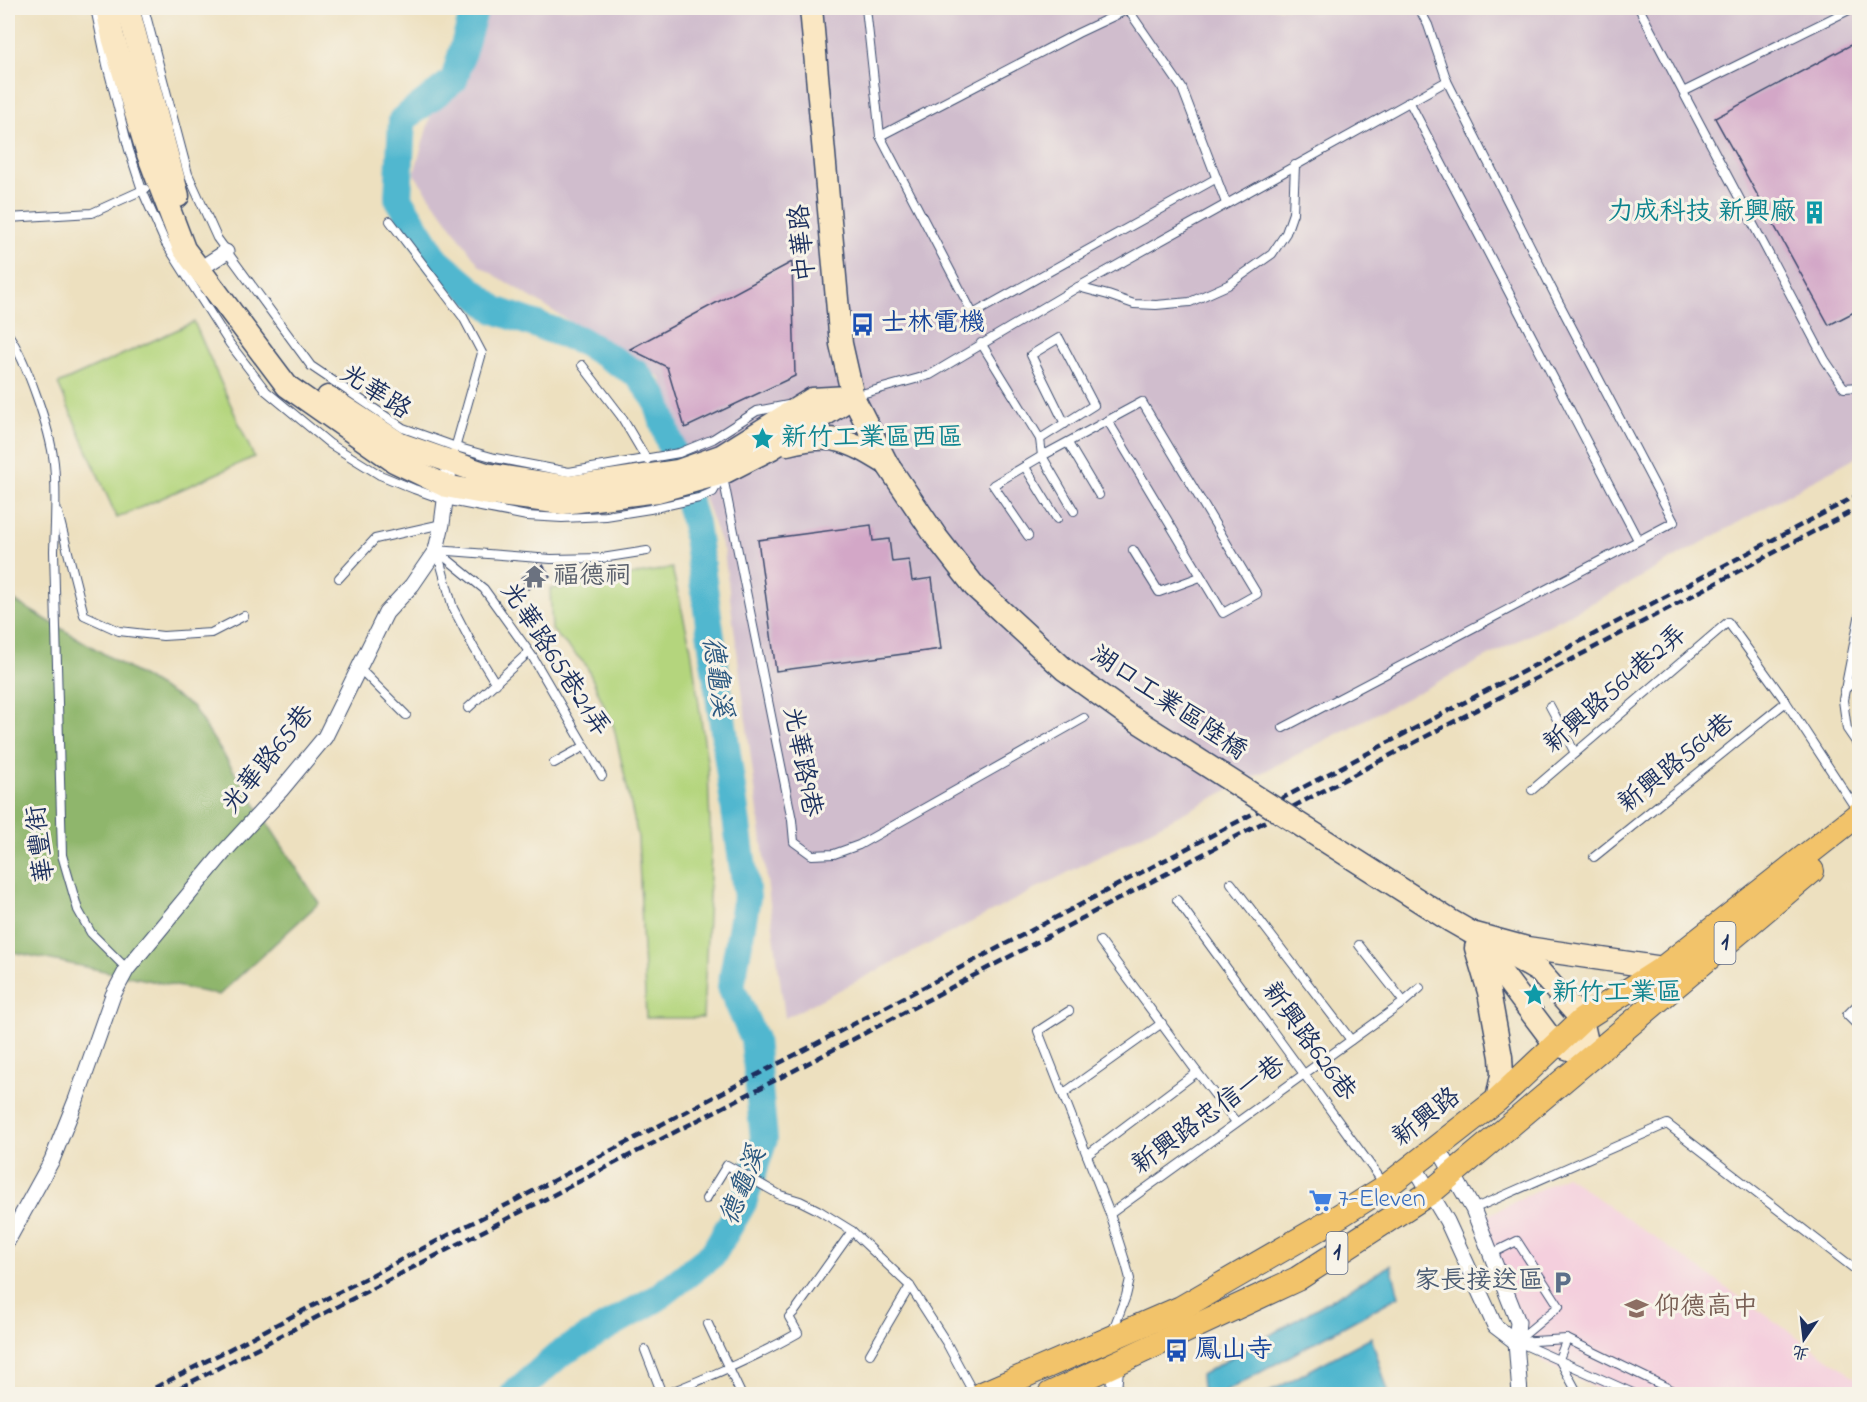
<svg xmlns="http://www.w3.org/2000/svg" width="1867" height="1402" font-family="'Indie Flower','LXGW WenKai TC',sans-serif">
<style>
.built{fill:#f4cfdd}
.industrial{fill:#d0bdcd}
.green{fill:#b4d57d;stroke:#68826e;stroke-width:1.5}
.forest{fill:#8fb66c;stroke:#557265;stroke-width:1.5}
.water{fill:#51b7cf;stroke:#367396;stroke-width:1.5}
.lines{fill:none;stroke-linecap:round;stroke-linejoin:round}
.river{stroke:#51b7cf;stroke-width:28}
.building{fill:#d3a7c7}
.lane-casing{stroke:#3a4a6d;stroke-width:10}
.street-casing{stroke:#3a4a6d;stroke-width:17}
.secondary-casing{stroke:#3a4a6d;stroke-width:25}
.primary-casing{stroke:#3a4a6d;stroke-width:26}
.lane{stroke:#fff;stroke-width:8}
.street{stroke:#fff;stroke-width:15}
.secondary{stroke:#fae7c3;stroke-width:22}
.primary{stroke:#f2c36a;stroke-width:24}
.rail{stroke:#1b2f5e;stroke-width:4.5;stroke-dasharray:9 4.5;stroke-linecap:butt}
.secondary-bridge-casing{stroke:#3a4a6d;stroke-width:25;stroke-linecap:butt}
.secondary-bridge{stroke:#fae7c3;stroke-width:22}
.labels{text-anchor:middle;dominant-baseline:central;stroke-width:6;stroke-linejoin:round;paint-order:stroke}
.shield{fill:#f7f3e8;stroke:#5d6a87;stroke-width:1.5}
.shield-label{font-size:24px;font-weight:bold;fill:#1b2f5e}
.culture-label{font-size:26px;fill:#0d838f;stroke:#f7f3e8;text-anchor:start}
.street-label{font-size:26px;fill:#1b2f5e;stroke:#f7f3e8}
.transit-label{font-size:26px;fill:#164399;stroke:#f7f3e8;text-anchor:start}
.worship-label{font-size:26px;fill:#5b616d;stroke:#f7f3e8;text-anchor:start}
.shop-label{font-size:26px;fill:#366cbe;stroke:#f7f3e8;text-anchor:start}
.service-label{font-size:26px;fill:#4e5e75;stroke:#f7f3e8;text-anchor:end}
.education-label{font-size:26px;fill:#785e54;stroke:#f7f3e8;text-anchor:start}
.water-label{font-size:27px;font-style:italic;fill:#2b5880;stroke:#f7f3e8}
</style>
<rect width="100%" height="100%" fill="#f7f3e8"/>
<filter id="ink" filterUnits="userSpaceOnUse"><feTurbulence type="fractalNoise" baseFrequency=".0167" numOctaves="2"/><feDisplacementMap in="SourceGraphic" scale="12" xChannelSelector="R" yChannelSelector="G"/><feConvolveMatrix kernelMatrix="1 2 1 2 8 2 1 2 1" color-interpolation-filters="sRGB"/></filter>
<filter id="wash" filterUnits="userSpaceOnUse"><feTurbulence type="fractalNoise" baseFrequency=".008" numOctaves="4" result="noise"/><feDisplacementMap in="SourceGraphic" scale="24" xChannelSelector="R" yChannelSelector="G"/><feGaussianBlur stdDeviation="1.35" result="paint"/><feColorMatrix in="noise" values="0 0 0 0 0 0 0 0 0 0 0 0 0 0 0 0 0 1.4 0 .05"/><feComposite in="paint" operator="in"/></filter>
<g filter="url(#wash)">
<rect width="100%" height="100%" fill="#ede0bf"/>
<polygon class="built" points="1566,1176 1859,1380 1859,1394 1607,1394 1542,1362 1476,1221"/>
<polygon class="industrial" points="461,8 1859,8 1859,455 1621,588 785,1018 724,552 660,377 480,266 414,174"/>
<g class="green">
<polygon points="194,322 254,457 117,518 58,384"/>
<polygon points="672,568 691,649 708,768 711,855 703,1018 646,1018 638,837 614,728 586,665 552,630 550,589"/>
</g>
<polygon class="forest" points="8,597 192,706 319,903 219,995 8,951"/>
<g class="water">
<polygon points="1391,1265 1399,1296 1221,1394 1208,1394 1202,1388 1201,1375"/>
<polygon points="1371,1337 1389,1394 1266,1394"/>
</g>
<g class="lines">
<polyline class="river" points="475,8 454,80 402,120 398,198 437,261 495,310 580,340 637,374 656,399 695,523 747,897 731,987 754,1039 764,1139 743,1203 713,1254 657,1298 561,1353 514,1394"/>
</g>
<g id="blocks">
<g class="building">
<polygon points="1860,40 1860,309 1829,325 1715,118"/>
<polygon points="792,262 795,376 685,428 667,367 630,349"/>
<polygon points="871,525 873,541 889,539 892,562 909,560 912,581 932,578 941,649 776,671 758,540"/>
<polygon points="543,565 550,577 528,589 521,578"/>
</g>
</g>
</g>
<g filter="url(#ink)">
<use href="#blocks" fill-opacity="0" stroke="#3a4a6d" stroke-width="1.5"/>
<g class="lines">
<defs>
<g id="lane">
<polyline points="95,8 107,65 129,150 142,190 165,242 230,344 266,391 330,444 380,475 414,489 445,500 527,516 562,518 606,516 650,509 699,498 713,492 720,480"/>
<polyline points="144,8 188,174 217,238 311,366 403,428 456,447 495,458 569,472 679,453 713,439 757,411 788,405"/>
<polyline points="866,8 880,136 973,314 1217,178"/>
<polyline points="1127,8 1182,88 1226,203"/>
<polyline points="1419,8 1428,25 1447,81"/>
<polyline points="1639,8 1683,92 1853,8"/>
<polyline points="1683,92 1825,360 1844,388 1860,387"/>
<polyline points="1409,101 1638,540"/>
<polyline points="880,136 1078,33 1131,8"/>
<polyline points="8,218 92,213 145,189"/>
<polyline points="390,221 463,317 482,353 454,452"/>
<polyline points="1078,287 1108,295 1134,304 1156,305 1190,302 1228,285 1272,254 1286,233 1293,213 1295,165"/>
<path d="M 8,334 C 27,362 50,429 54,463 C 57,492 55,522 54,551 L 62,855 L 78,910 L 91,933 L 127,969"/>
<polyline points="981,343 1040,439 1042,456 1074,511"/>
<polyline points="582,365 621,416 647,460"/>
<polyline points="854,396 930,375 1078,287 1447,81 1558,301 1674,522 1283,728"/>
<polyline points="1040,439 1094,405 1059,338 1031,355 1065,424"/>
<polyline points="1068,443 1099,495"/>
<polyline points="1025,467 1057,519"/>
<polyline points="723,477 792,820 794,842 812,855 834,854 859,845 1084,718"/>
<polyline points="58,513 84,615 119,631 163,636 211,633 244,616"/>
<polyline points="1028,536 993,485 1042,456 1142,402 1257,594 1223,613 1108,421"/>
<polyline points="436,550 484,589 532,656 602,776"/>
<polyline points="436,550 551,559 602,558 647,551"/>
<polyline points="1133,550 1159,592 1200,577"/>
<polyline points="437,551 453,608 474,648 496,684"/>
<polyline points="339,578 375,539 442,524"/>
<polyline points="1860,613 1843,700 1847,729 1860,748"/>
<polyline points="360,669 406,715"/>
<polyline points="1844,690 1860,677"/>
<polyline points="1550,706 1575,753"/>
<polyline points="468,708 529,652"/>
<polyline points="554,763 585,746"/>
<polyline points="1532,790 1728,622 1786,702 1858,812"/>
<polyline points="1594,857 1786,702"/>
<polyline points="1231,883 1351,1040"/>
<polyline points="1177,900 1401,1207"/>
<polyline points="1100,941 1197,1072 1236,1122"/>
<polyline points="1359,945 1404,1002"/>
<polyline points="1860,1002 1847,1015 1860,1028"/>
<polyline points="1069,1011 1038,1031 1110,1214 1126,1264 1130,1279 1126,1296 1113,1330"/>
<polyline points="1064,1093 1162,1023"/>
<polyline points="1087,1155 1197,1072"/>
<polyline points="706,1199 727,1165 780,1195 800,1201 818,1210 852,1231 910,1286 946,1342 974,1394"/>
<polyline points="1473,1209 1667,1124 1860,1273"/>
<polyline points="1110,1214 1404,1002 1420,988"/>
<polyline points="1491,1254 1517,1241 1559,1306 1517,1341"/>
<polyline points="708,1324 741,1394"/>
<polyline points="1567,1339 1559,1359 1578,1394"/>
<polyline points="1516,1342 1567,1339 1680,1394"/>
<polyline points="1520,1343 1635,1394"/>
<polyline points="645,1350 662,1394"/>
<polyline points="870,1354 910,1286"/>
<path d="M 666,1394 C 712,1376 756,1357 798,1333 L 789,1317 L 795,1311 L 852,1231"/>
</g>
<g id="street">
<polyline points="209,263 226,252"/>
<polyline points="1437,1146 1473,1209 1518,1322 1516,1342 1520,1394"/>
<polyline points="1413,1164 1447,1221 1495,1326 1516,1342"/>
<polyline points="8,1240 52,1160 76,1100 113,995 127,969 224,852 281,790 325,737 386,613 412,585 436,550 442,524 450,462"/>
<polyline points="1113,1394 1116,1365"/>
</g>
<g id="secondary">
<polyline points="107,8 113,37 148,154 184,249 287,386 394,461 446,486 483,493 563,503 658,491 723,473 772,448 853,397"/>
<polyline points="128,8 178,196"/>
<polyline points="811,8 841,344 853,397 887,464"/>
<polyline points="328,397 400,444 486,474 570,487 678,471 721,456 812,399 848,397"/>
<path d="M 787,444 C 833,432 848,440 887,464"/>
<polyline points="1472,933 1527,948 1663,968"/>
<polyline points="1476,939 1555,1044 1590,1056"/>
<polyline points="1476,948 1489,992 1501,1057 1502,1075 1497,1100"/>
<polyline points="1499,948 1540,972 1582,1020 1590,1056"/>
</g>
<g id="primary">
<polyline points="982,1394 1181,1308 1328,1223 1387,1186 1497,1100 1582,1020 1663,968 1860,813"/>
<polyline points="1050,1394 1297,1279 1431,1192 1812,871"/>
</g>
</defs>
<use href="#lane" class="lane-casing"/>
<use href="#street" class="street-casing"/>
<use href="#secondary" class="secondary-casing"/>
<use href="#primary" class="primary-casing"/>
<use href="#lane" class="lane"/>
<use href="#street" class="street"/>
<use href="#secondary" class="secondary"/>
<use href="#primary" class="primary"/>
<g class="rail">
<polyline points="143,1394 789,1058 1860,494"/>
<polyline points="168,1394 795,1070 1860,507"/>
</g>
<defs>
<polyline id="secondary-bridge" points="887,464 937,538 975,587 1064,669 1128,715 1451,921 1472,933"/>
</defs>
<use href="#secondary-bridge" class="secondary-bridge-casing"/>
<use href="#secondary-bridge" class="secondary-bridge"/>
</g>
</g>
<defs>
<symbol id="building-bare" viewBox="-9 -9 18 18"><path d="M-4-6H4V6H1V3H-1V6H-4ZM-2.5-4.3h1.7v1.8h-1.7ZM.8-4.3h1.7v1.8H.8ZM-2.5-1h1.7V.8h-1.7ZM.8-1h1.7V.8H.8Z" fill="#0f9aa8" stroke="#f7f3e8" stroke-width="2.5" paint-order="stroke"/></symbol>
<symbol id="bus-bare" viewBox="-9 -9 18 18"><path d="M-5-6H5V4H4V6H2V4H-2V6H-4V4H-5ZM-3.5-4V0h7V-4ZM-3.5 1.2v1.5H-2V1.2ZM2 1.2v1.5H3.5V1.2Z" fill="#1a4fb4" stroke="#f7f3e8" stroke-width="2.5" paint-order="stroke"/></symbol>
<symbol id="sight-bare" viewBox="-9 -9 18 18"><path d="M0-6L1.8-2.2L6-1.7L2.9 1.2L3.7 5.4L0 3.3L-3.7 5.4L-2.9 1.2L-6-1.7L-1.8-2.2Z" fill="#0f9aa8" stroke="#f7f3e8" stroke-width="2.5" paint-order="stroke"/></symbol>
<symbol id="temple-bare" viewBox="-9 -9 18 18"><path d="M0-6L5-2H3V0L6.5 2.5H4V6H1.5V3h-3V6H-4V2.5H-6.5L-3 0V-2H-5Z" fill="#6b7280" stroke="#f7f3e8" stroke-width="2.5" paint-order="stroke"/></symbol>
<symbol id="supermarket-bare" viewBox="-9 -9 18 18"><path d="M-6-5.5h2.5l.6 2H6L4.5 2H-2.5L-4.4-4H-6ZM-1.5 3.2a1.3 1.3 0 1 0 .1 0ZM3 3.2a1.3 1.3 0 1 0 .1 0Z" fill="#3f7fe0" stroke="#f7f3e8" stroke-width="2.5" paint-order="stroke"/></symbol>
<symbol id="parking-bare" viewBox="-9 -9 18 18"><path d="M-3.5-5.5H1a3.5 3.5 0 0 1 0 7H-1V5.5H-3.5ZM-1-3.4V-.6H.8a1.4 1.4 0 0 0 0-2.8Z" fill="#5c6f8a" stroke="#f7f3e8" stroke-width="2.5" paint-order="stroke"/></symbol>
<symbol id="school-bare" viewBox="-9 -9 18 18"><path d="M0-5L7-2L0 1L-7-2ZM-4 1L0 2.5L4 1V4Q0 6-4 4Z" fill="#8d6e63" stroke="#f7f3e8" stroke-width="2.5" paint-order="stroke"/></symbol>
</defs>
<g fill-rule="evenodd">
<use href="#building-bare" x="1798" y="196" width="33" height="33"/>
<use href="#bus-bare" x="846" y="308" width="33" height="33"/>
<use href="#sight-bare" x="746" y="422" width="33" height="33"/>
<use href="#temple-bare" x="518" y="560" width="33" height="33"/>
<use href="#sight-bare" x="1518" y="978" width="33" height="33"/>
<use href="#supermarket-bare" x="1304" y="1184" width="33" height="33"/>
<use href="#parking-bare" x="1546" y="1266" width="33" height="33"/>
<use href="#school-bare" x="1620" y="1292" width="33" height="33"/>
<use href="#bus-bare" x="1160" y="1334" width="33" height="33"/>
</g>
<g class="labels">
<g class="shield">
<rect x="1714.5" y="922" width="21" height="42" rx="4.5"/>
<rect x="1326.5" y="1232" width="21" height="42" rx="4.5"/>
</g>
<g class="shield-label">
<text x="1725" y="943">1</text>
<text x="1337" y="1253">1</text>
</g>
<g class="culture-label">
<text x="1796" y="213" text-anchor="end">力成科技 新興廠</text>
<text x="781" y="439">新竹工業區西區</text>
<text x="1552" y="994">新竹工業區</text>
</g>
<g class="street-label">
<text transform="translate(804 243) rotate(-95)">中華路</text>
<text transform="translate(375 393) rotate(33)">光華路</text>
<text transform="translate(554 660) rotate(57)">光華路65巷21弄</text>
<text transform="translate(1616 690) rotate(-41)">新興路564巷2弄</text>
<text transform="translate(1168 704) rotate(34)">湖口工業區陸橋</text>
<text transform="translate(269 760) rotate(-51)">光華路65巷</text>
<text transform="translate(801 762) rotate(79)">光華路9巷</text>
<text transform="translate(1677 764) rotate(-39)">新興路564巷</text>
<text transform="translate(42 844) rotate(-97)">華豐街</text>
<text transform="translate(1308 1042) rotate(54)">新興路626巷</text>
<text transform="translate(1209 1116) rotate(-36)">新興路忠信一巷</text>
<text transform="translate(1427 1118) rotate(-38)">新興路</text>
</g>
<g class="transit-label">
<text x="881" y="324">士林電機</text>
<text x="1195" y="1351">鳳山寺</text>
</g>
<g class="worship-label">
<text x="553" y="577">福德祠</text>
</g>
<g class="shop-label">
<text x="1338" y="1200">7-Eleven</text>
</g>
<g class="service-label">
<text x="1544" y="1282">家長接送區</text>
</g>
<g class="education-label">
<text x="1654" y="1308">仰德高中</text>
</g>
<g class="water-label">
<text transform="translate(716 677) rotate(82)">德龜溪</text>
<text transform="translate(744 1186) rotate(-68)">德龜溪</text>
</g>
</g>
<rect width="1867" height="1402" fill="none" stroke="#f7f3e8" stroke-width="30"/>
<g transform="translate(1804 1339) rotate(194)" stroke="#f7f3e8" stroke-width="4.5" paint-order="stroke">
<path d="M0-4.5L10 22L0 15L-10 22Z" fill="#1b2f5e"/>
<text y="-9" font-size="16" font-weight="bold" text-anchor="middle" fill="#1b2f5e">北</text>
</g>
</svg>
